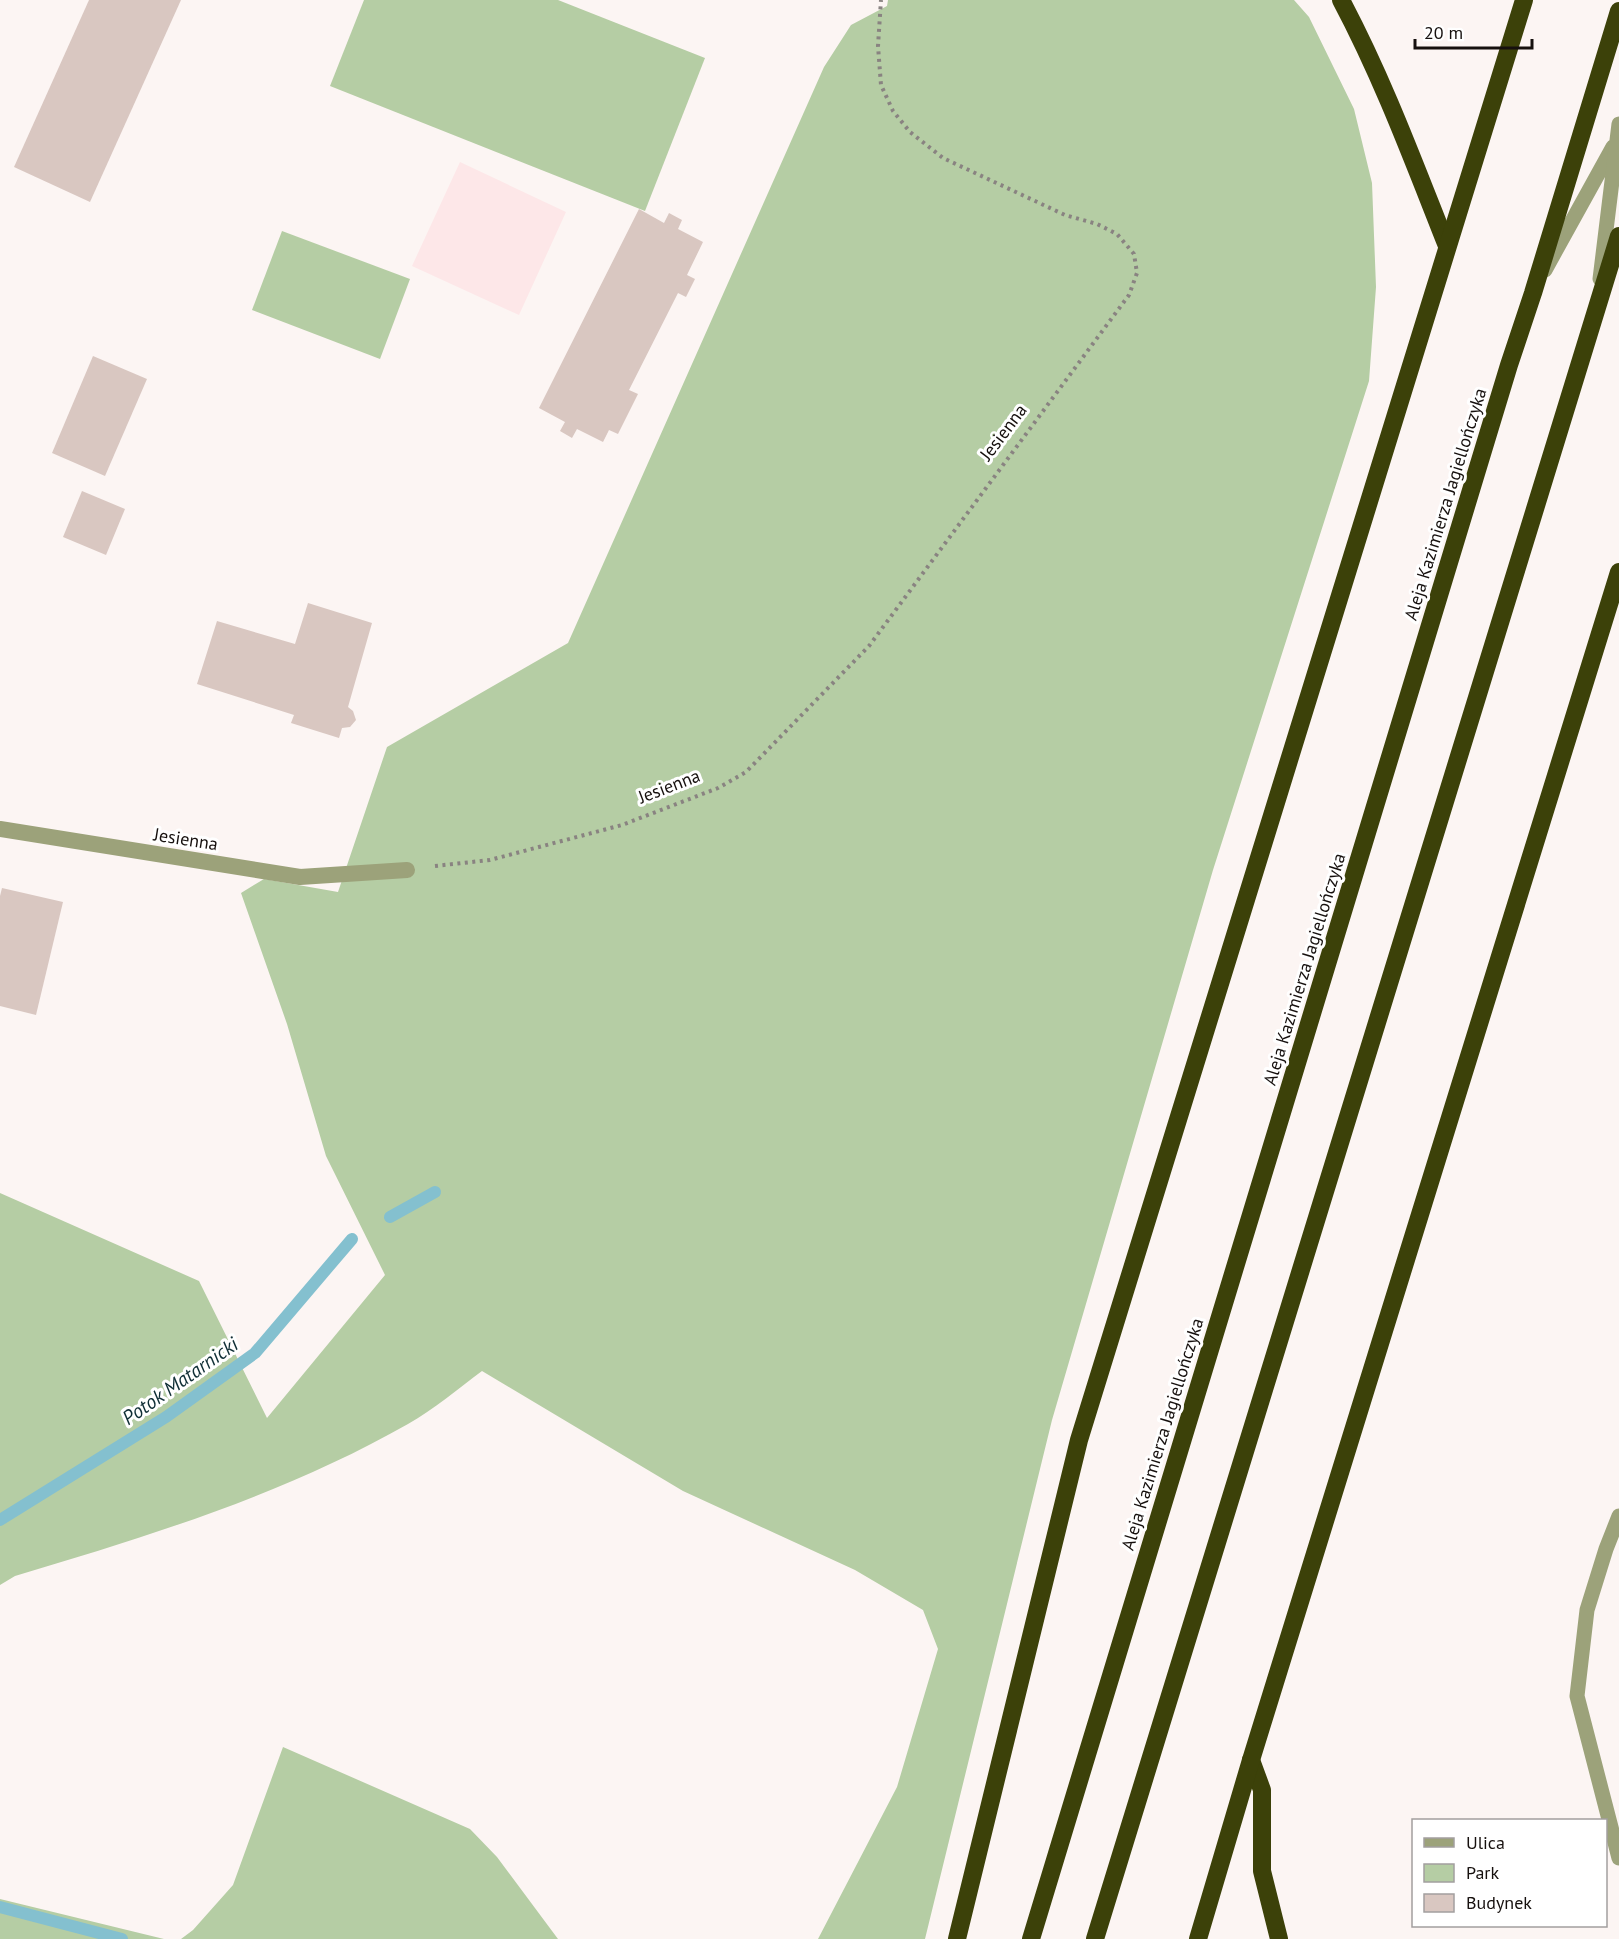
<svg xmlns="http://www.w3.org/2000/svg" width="1619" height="1939" font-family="'PT Sans',sans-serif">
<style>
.industrial{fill:#fde7e8}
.green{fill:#b5cda4}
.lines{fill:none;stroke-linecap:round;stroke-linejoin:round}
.stream{stroke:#84c0cf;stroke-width:12}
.building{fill:#d9c7c1}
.path{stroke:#898381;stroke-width:4;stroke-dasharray:3 4.5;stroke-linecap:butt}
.service{stroke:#9ca27a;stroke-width:15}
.minor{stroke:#9ca27a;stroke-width:16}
.motorway{stroke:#3c4109;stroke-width:18}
.labels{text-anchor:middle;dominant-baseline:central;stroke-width:6;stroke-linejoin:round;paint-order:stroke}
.street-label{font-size:18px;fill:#16100e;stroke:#fff}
.water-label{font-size:20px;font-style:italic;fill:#0f2e35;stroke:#fff}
</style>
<rect width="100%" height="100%" fill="#fcf5f3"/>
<polygon class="industrial" points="460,162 566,212 519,315 412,266"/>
<g class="green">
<polygon points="364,0 558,0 705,58 645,211 330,86"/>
<path d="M 888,0 L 1294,0 L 1309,17 L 1354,109 L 1372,183 L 1376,287 L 1369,381 L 1213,870 L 1052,1420 L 925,1939 L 818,1939 L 897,1787 L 938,1649 L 923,1610 L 855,1570 L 683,1491 L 482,1371 C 458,1389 434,1409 408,1424 C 285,1494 149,1536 15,1576 L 0,1585 L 0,1193 L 199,1281 L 267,1418 L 385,1275 L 326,1156 L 287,1024 L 241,893 L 264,879 L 338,892 L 387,747 L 568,643 L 824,67 L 851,25 L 887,6 Z"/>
<polygon points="282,231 410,279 380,359 252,310"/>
<polygon points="283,1747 470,1829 497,1857 558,1939 181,1939 193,1930 233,1885"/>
<polygon points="0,1899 164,1939 0,1939"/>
</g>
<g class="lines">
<g class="stream">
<polyline points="390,1217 435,1192"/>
<polyline points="0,1520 166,1417 255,1353 352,1239"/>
<polyline points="0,1907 122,1939"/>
</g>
</g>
<g class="building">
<polygon points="89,0 181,0 90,202 14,167"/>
<polygon points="639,209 664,223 669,213 682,220 678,229 703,242 687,275 695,279 686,297 678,293 629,390 638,394 618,434 609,430 603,442 577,429 572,438 560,431 565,422 539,408"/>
<polygon points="93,356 147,379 105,476 52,453"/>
<polygon points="82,491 125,509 106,555 63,537"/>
<polygon points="308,603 372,623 348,707 353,711 356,720 350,727 342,728 339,738 291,723 294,715 197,684 217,621 295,644"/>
<polygon points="2,888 63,902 36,1015 0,1006 0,896"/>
</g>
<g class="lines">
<polyline class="path" points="435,866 490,860 622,825 718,788 746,772 869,646 1129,295 1137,273 1134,254 1117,234 1097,224 1065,215 943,158 910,132 893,111 881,85 878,46 881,0"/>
<g class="service">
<polyline points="1545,270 1613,147"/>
<polyline points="1600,279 1619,124"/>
<polyline points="1619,1516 1606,1549 1587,1610 1577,1696 1619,1858"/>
</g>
<polyline class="minor" points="0,829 300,877 407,870"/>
<g class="motorway">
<path d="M 1341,0 C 1383,79 1414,163 1447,246"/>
<polyline points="1251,1760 1262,1790 1262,1871 1279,1939"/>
<polyline points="957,1939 1079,1440 1524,0"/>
<polyline points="1031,1939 1509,365 1533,293 1619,11"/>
<polyline points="1095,1939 1619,236"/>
<polyline points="1198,1939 1251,1760 1619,572"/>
</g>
</g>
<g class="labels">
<g class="street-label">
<text transform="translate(1003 432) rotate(-53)">Jesienna</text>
<text transform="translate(1445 504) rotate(-73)">Aleja Kazimierza Jagiellończyka</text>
<text transform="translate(669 786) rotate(-21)">Jesienna</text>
<text transform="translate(186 839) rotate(9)">Jesienna</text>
<text transform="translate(1304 969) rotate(-73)">Aleja Kazimierza Jagiellończyka</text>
<text transform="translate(1162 1434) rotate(-73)">Aleja Kazimierza Jagiellończyka</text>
</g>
<g class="water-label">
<text transform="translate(180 1381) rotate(-35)">Potok Matarnicki</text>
</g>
</g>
<rect x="1412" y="1819" width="195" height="108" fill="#ffffff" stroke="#a29f9f" stroke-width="1.5"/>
<rect x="1424" y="1838" width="30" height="9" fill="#9ca27a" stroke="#a29f9f" stroke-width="1.5"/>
<text x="1466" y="1849" font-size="18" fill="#16100e">Ulica</text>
<rect x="1424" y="1864" width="30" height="18" fill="#b5cda4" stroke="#a29f9f" stroke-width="1.5"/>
<text x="1466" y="1879" font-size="18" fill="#16100e">Park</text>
<rect x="1424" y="1894" width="30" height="18" fill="#d9c7c1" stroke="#a29f9f" stroke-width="1.5"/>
<text x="1466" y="1909" font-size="18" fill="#16100e">Budynek</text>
<path d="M1415 39v9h117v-9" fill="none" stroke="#16100e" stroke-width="3"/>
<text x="1424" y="39" font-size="18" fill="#16100e" stroke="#ffffff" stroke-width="4.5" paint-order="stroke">20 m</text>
</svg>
